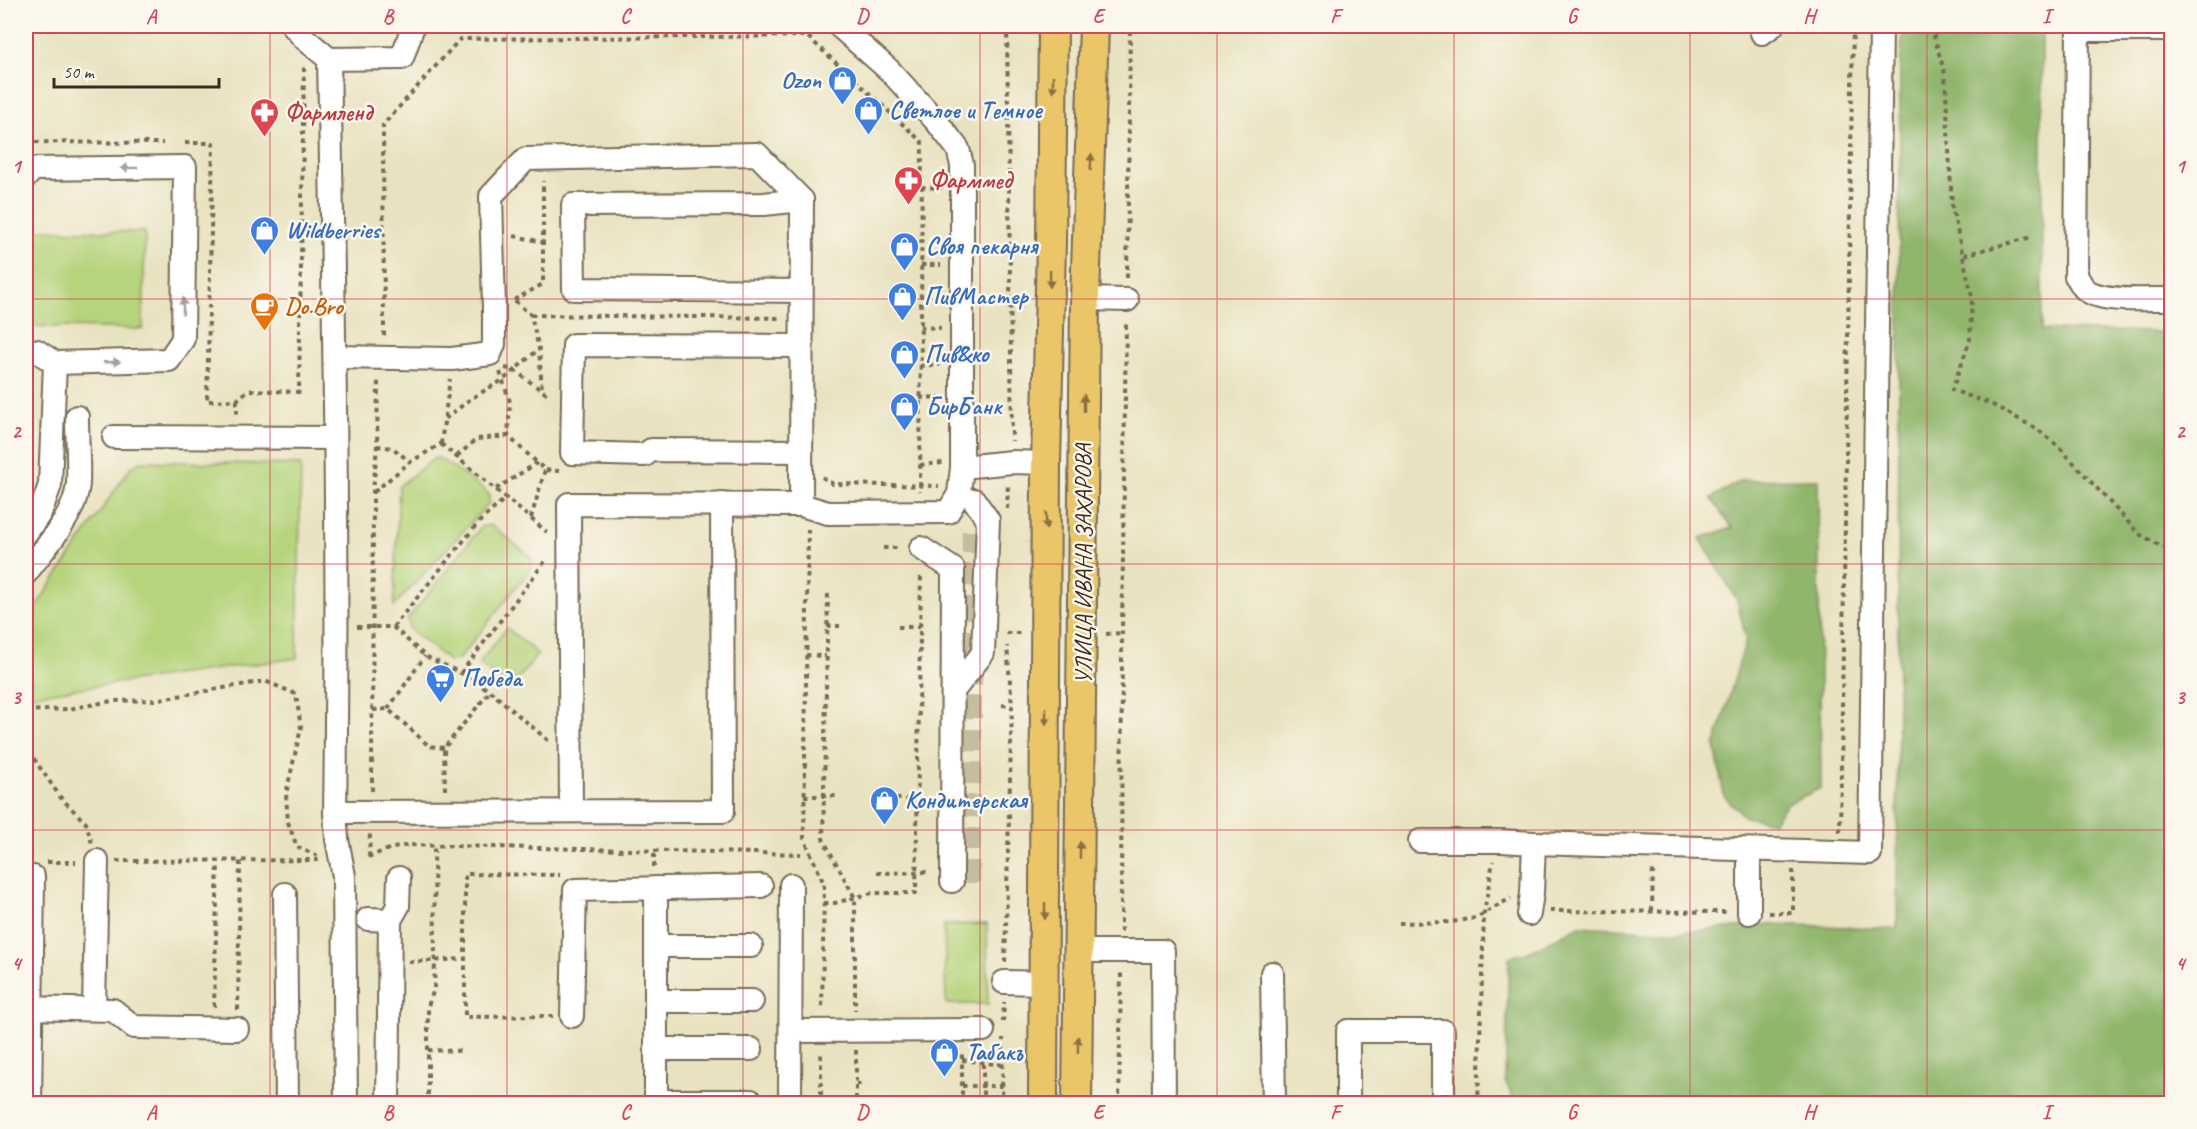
<svg xmlns="http://www.w3.org/2000/svg" width="2197" height="1129" font-family="Caveat,sans-serif">
<style>
.green{fill:#b5d47c;stroke:#787f4d;stroke-width:1.5}
.forest{fill:#90b66c;stroke:#667045;stroke-width:1.5}
.lines{fill:none;stroke-linecap:round;stroke-linejoin:round}
.minor-tunnel{stroke:#c6bda0;stroke-width:22;stroke-dasharray:22 11;stroke-linecap:butt}
.minor-casing{stroke:#786a57;stroke-width:26}
.major-casing{stroke:#786a57;stroke-width:32}
.path{stroke:#786a57;stroke-width:4;stroke-dasharray:4.5 4.5;stroke-linecap:butt}
.minor{stroke:#fff;stroke-width:22}
.major{stroke:#eac669;stroke-width:28}
.oneway{fill:#8a7040}
.oneway2{fill:#a79f9a}
.grid{fill:none;stroke:#d1495b;stroke-width:1.5;stroke-opacity:0.55}
.labels{text-anchor:middle;dominant-baseline:central;stroke-width:5;stroke-linejoin:round;paint-order:stroke}
.shop-label{font-size:24px;font-weight:bold;fill:#366cbe;stroke:#fbf7ec;text-anchor:start}
.health-label{font-size:24px;font-weight:bold;fill:#be3a42;stroke:#fbf7ec;text-anchor:start}
.food-label{font-size:24px;font-weight:bold;fill:#c56008;stroke:#fbf7ec;text-anchor:start}
.street-label{font-size:24px;fill:#3b2a1e;stroke:#fbf7ec}
.neatline{fill:none;stroke:#d1495b;stroke-width:2}
.grid-label{font-size:20px;text-anchor:middle;font-weight:bold;fill:#d1495b}
</style>
<rect width="100%" height="100%" fill="#fbf7ec"/>
<filter id="ink" filterUnits="userSpaceOnUse"><feTurbulence type="fractalNoise" baseFrequency=".0167" numOctaves="2"/><feDisplacementMap in="SourceGraphic" scale="12" xChannelSelector="R" yChannelSelector="G"/><feConvolveMatrix kernelMatrix="1 2 1 2 8 2 1 2 1" color-interpolation-filters="sRGB"/></filter>
<filter id="wash" filterUnits="userSpaceOnUse"><feTurbulence type="fractalNoise" baseFrequency=".008" numOctaves="4" result="noise"/><feDisplacementMap in="SourceGraphic" scale="24" xChannelSelector="R" yChannelSelector="G"/><feGaussianBlur stdDeviation="1.35" result="paint"/><feColorMatrix in="noise" values="0 0 0 0 0 0 0 0 0 0 0 0 0 0 0 0 0 1.4 0 .05"/><feComposite in="paint" operator="in"/></filter>
<g filter="url(#wash)">
<rect width="100%" height="100%" fill="#e9e2c0"/>
<g class="green">
<polygon points="26,230 145,232 143,329 26,326"/>
<polygon points="439,458 482,488 489,494 489,503 394,606 399,486 433,459"/>
<polygon points="142,461 301,465 297,658 32,695 28,645 37,605 130,468"/>
<polygon points="491,525 531,557 532,567 459,659 449,661 409,629 408,619 481,527"/>
<polygon points="507,628 538,654 510,689 479,663"/>
<polygon points="987,924 988,1004 946,1004 944,925"/>
</g>
<g class="forest">
<polygon points="1903,26 2042,26 2042,330 2171,332 2171,1103 1515,1103 1505,1081 1509,957 1527,953 1580,926 1679,932 1772,924 1897,929 1900,68"/>
<polygon points="1818,479 1821,788 1787,804 1773,822 1745,817 1724,796 1715,745 1746,640 1737,600 1700,538 1732,528 1711,498 1742,480"/>
</g>
</g>
<g filter="url(#ink)">
<g class="lines">
<polyline class="minor-tunnel" points="969,883 973,524"/>
<defs>
<g id="minor">
<path d="M 293,26 L 305,39 L 329,59 C 334,310 339,561 335,812 L 337,839 L 344,876 L 346,1104"/>
<polyline points="839,26 889,70 937,122 958,149 962,165 962,467"/>
<path d="M 2078,26 L 2076,276 C 2079,279 2081,285 2084,288 C 2099,304 2150,298 2172,299"/>
<polyline points="2078,30 2172,30"/>
<polyline points="1762,33 1772,26"/>
<polyline points="329,59 402,58 413,26"/>
<polyline points="26,177 33,169 185,167 183,339 169,360 55,363 37,351 26,350"/>
<polyline points="801,291 574,289 573,205 764,204 802,200"/>
<polyline points="1085,299 1127,300"/>
<polyline points="801,346 574,345 572,453 645,455 651,450 801,451"/>
<polyline points="335,357 452,359 490,354 494,344 494,308 491,196 526,159 757,154 802,200 801,505"/>
<polyline points="114,437 335,438"/>
<polyline points="26,533 40,513 50,485 55,363"/>
<polyline points="921,548 953,569 952,881"/>
<path d="M 26,573 C 45,547 75,517 78,484 C 79,462 77,439 77,417"/>
<polyline points="954,690 983,653 988,520 974,500"/>
<polyline points="571,811 569,504 801,505 828,513 948,512 959,494 962,467 1012,462 1046,463"/>
<polyline points="335,812 723,811 722,504"/>
<polyline points="1420,841 1502,841 1534,843"/>
<polyline points="285,894 287,1104"/>
<polyline points="1749,913 1749,850"/>
<polyline points="1529,914 1532,893 1534,843 1870,853 1881,26"/>
<polyline points="368,919 390,920"/>
<polyline points="656,946 751,946"/>
<polyline points="1079,951 1163,951 1164,1104"/>
<polyline points="1272,973 1274,1104"/>
<polyline points="1004,982 1045,983"/>
<polyline points="656,1001 752,1001"/>
<polyline points="26,1008 113,1010 134,1027 237,1029"/>
<polyline points="94,1009 97,861"/>
<polyline points="572,1016 575,890 761,886"/>
<polyline points="791,1031 983,1030"/>
<polyline points="656,1049 751,1049"/>
<polyline points="656,1101 751,1101"/>
<polyline points="30,1104 33,877"/>
<polyline points="388,1104 390,920 398,906 399,878"/>
<polyline points="656,1104 656,888"/>
<polyline points="790,1104 791,885"/>
<polyline points="1348,1104 1348,1031 1443,1031 1443,1104"/>
</g>
<g id="major">
<polyline points="1043,1104 1046,463 1051,242 1053,26"/>
<polyline points="1077,1104 1085,299 1094,26"/>
</g>
</defs>
<use href="#minor" class="minor-casing"/>
<use href="#major" class="major-casing"/>
<g class="path">
<polyline points="1007,26 1012,441"/>
<polyline points="1931,26 1945,74 1952,207 1972,297 1970,340 1952,390 1991,404 2037,429 2060,448 2139,534 2172,552"/>
<polyline points="26,142 163,143"/>
<polyline points="185,143 213,143 207,401 237,400 248,390 299,392 304,67"/>
<polyline points="921,187 942,188"/>
<polyline points="514,236 543,242"/>
<polyline points="1964,255 2032,237"/>
<polyline points="921,265 941,265"/>
<polyline points="1127,278 1130,26"/>
<polyline points="514,300 543,284 543,181"/>
<polyline points="515,301 531,315 539,349 542,391"/>
<polyline points="531,315 780,318"/>
<polyline points="920,327 941,328"/>
<polyline points="384,336 383,125 460,39 807,36 922,142 920,492"/>
<polyline points="920,366 940,365"/>
<polyline points="505,368 514,370 548,395"/>
<polyline points="500,372 510,402 508,436 545,470 559,471"/>
<polyline points="920,398 940,397"/>
<polyline points="237,400 237,418"/>
<polyline points="445,419 472,398 503,380 539,349"/>
<polyline points="441,444 547,532"/>
<polyline points="441,444 450,379"/>
<polyline points="377,446 393,448 410,462"/>
<polyline points="457,456 477,439 508,436"/>
<polyline points="920,465 943,463"/>
<polyline points="822,477 833,484 939,486"/>
<polyline points="496,489 537,463"/>
<polyline points="374,492 410,462 441,444"/>
<polyline points="1007,509 1008,484"/>
<polyline points="531,518 545,470"/>
<polyline points="808,529 804,838 824,884 822,1010"/>
<polyline points="883,548 901,548"/>
<polyline points="828,594 823,839 855,898 855,1010"/>
<polyline points="827,626 840,626"/>
<polyline points="357,627 393,627 425,656 461,673 490,691 550,742"/>
<polyline points="393,627 479,522 507,497"/>
<polyline points="898,627 920,627"/>
<polyline points="1006,633 1020,633"/>
<polyline points="1106,634 1122,633"/>
<polyline points="806,655 826,656"/>
<polyline points="461,673 546,560"/>
<polyline points="1002,705 1012,706"/>
<polyline points="388,709 425,656"/>
<polyline points="373,710 388,709 429,746 444,748"/>
<polyline points="26,711 68,709 112,701 154,700 265,681 296,694 301,728 286,794 288,822 297,847 318,856"/>
<polyline points="26,754 34,759 61,798 86,823 92,843"/>
<polyline points="445,790 444,748 490,691"/>
<polyline points="372,791 373,492 377,446 378,378"/>
<polyline points="804,796 837,796"/>
<polyline points="896,799 917,799"/>
<polyline points="1840,832 1853,26"/>
<polyline points="368,857 389,849 408,845 801,854"/>
<polyline points="369,857 370,834"/>
<polyline points="116,861 319,860"/>
<polyline points="47,862 76,862"/>
<polyline points="654,867 654,851"/>
<polyline points="877,873 930,872"/>
<polyline points="824,903 835,903 872,893 916,893 921,574"/>
<polyline points="1550,911 1728,912"/>
<polyline points="1652,911 1653,866"/>
<polyline points="1769,913 1793,913 1793,870"/>
<polyline points="1399,923 1451,922 1476,918 1511,898"/>
<polyline points="1121,932 1122,633 1126,321"/>
<polyline points="409,962 465,959"/>
<polyline points="1005,962 1012,706 1007,646"/>
<polyline points="214,1007 218,861"/>
<polyline points="238,1010 240,861"/>
<polyline points="553,1016 465,1017 465,874 560,875"/>
<polyline points="1003,1022 1004,1002"/>
<polyline points="428,1050 461,1051"/>
<polyline points="856,1050 856,1104"/>
<polyline points="962,1060 1003,1065"/>
<polyline points="856,1084 865,1084"/>
<polyline points="962,1086 1003,1086"/>
<polyline points="428,1104 428,1006 434,989 435,962 434,846"/>
<polyline points="821,1104 821,1050"/>
<polyline points="962,1104 962,1050"/>
<polyline points="983,1104 983,1051"/>
<polyline points="1002,1104 1003,1038"/>
<polyline points="1119,1104 1121,972"/>
<polyline points="1478,1104 1484,913 1493,861"/>
</g>
<use href="#minor" class="minor"/>
<use href="#major" class="major"/>
</g>
<defs><path id="oneway-solid" d="M-6-.8H1V-3.2L6.5 0L1 3.2V.8H-6Z" transform="scale(1.5)"/></defs>
<g class="oneway">
<use href="#oneway-solid" transform="translate(1053 84) rotate(90)"/>
<use href="#oneway-solid" transform="translate(1091 162) rotate(-87)"/>
<use href="#oneway-solid" transform="translate(1050 279) rotate(91)"/>
<use href="#oneway-solid" transform="translate(1084 403) rotate(-90)"/>
<use href="#oneway-solid" transform="translate(1046 521) rotate(90)"/>
<use href="#oneway-solid" transform="translate(1046 716) rotate(90)"/>
<use href="#oneway-solid" transform="translate(1080 850) rotate(-89)"/>
<use href="#oneway-solid" transform="translate(1045 911) rotate(90)"/>
<use href="#oneway-solid" transform="translate(1078 1045) rotate(-89)"/>
</g>
<g class="oneway2">
<use href="#oneway-solid" transform="translate(129 168) rotate(179)"/>
<use href="#oneway-solid" transform="translate(183 306) rotate(-89)"/>
<use href="#oneway-solid" transform="translate(112 362) rotate(-2)"/>
</g>
</g>
<path class="grid" d="M 270,26 L 270,1104M 507,26 L 507,1104M 743,26 L 743,1104M 980,26 L 980,1104M 1217,26 L 1217,1104M 1454,26 L 1454,1104M 1690,26 L 1690,1104M 1927,26 L 1927,1104M 26,299 L 2172,299M 26,564 L 2172,564M 26,830 L 2172,830"/>
<defs>
<symbol id="shop-pin" viewBox="-11 -11 22 30"><path d="M0 17L-7.5 6A9.5 9.5 0 1 1 7.5 6Z" fill="#3f7fe0" stroke="#fbf7ec"/><path d="M-5-2.5h2.3a2.7 3.5 0 0 1 5.4 0H5L5.5 6h-11ZM-1.5-2.5h3a1.5 2.3 0 0 0-3 0Z" fill="#fff"/></symbol>
<symbol id="pharmacy-pin" viewBox="-11 -11 22 30"><path d="M0 17L-7.5 6A9.5 9.5 0 1 1 7.5 6Z" fill="#e0444e" stroke="#fbf7ec"/><path d="M-2-6h4v4h4v4h-4v4h-4v-4h-4v-4h4Z" fill="#fff"/></symbol>
<symbol id="cafe-pin" viewBox="-11 -11 22 30"><path d="M0 17L-7.5 6A9.5 9.5 0 1 1 7.5 6Z" fill="#e8710a" stroke="#fbf7ec"/><path d="M-5.5-4.5H6V0H3Q3 3.5 0 3.5H-2.5Q-5.5 3.5-5.5 0ZM3-3.2v2h1.7v-2ZM-6 4.5H4V6H-6Z" fill="#fff"/></symbol>
<symbol id="supermarket-pin" viewBox="-11 -11 22 30"><path d="M0 17L-7.5 6A9.5 9.5 0 1 1 7.5 6Z" fill="#3f7fe0" stroke="#fbf7ec"/><path d="M-6-5.5h2.5l.6 2H6L4.5 2H-2.5L-4.4-4H-6ZM-1.5 3.2a1.3 1.3 0 1 0 .1 0ZM3 3.2a1.3 1.3 0 1 0 .1 0Z" fill="#fff"/></symbol>
</defs>
<g fill-rule="evenodd">
<use href="#shop-pin" x="826" y="64" width="33" height="45"/>
<use href="#shop-pin" x="852" y="94" width="33" height="45"/>
<use href="#pharmacy-pin" x="248" y="96" width="33" height="45"/>
<use href="#pharmacy-pin" x="892" y="164" width="33" height="45"/>
<use href="#shop-pin" x="248" y="214" width="33" height="45"/>
<use href="#shop-pin" x="888" y="230" width="33" height="45"/>
<use href="#shop-pin" x="886" y="280" width="33" height="45"/>
<use href="#cafe-pin" x="248" y="290" width="33" height="45"/>
<use href="#shop-pin" x="888" y="338" width="33" height="45"/>
<use href="#shop-pin" x="888" y="390" width="33" height="45"/>
<use href="#supermarket-pin" x="424" y="662" width="33" height="45"/>
<use href="#shop-pin" x="868" y="784" width="33" height="45"/>
<use href="#shop-pin" x="928" y="1036" width="33" height="45"/>
</g>
<g class="labels">
<g class="shop-label">
<text x="821" y="80" text-anchor="end">Ozon</text>
<text x="889" y="110">Светлое и Темное</text>
<text x="286" y="230">Wildberries</text>
<text x="926" y="246">Своя пекарня</text>
<text x="924" y="296">ПивМастер</text>
<text x="925" y="354">Пив&amp;ко</text>
<text x="926" y="406">БирБанк</text>
<text x="462" y="678">Победа</text>
<text x="905" y="800">Кондитерская</text>
<text x="966" y="1052">Табакъ</text>
</g>
<g class="health-label">
<text x="285" y="112">Фармленд</text>
<text x="930" y="180">Фарммед</text>
</g>
<g class="food-label">
<text x="285" y="306">Do.Bro</text>
</g>
<g class="street-label">
<text transform="translate(1083 564) rotate(-90)">УЛИЦА ИВАНА ЗАХАРОВА</text>
</g>
</g>
<rect width="2197" height="1129" fill="none" stroke="#fbf7ec" stroke-width="66"/>
<path d="M54 78v9h165v-9" fill="none" stroke="#3b2a1e" stroke-width="3"/>
<text x="63" y="78" font-size="18" fill="#3b2a1e" stroke="#fbf7ec" stroke-width="4.5" paint-order="stroke">50 m</text>
<rect x="33" y="33" width="2131" height="1063" class="neatline"/>
<g class="grid-label">
<text x="151" y="23">A</text>
<text x="388" y="23">B</text>
<text x="625" y="23">C</text>
<text x="862" y="23">D</text>
<text x="1098" y="23">E</text>
<text x="1335" y="23">F</text>
<text x="1572" y="23">G</text>
<text x="1809" y="23">H</text>
<text x="2046" y="23">I</text>
<text x="16" y="173">1</text>
<text x="2180" y="173">1</text>
<text x="16" y="438">2</text>
<text x="2180" y="438">2</text>
<text x="16" y="704">3</text>
<text x="2180" y="704">3</text>
<text x="16" y="970">4</text>
<text x="2180" y="970">4</text>
<text x="151" y="1119">A</text>
<text x="388" y="1119">B</text>
<text x="625" y="1119">C</text>
<text x="862" y="1119">D</text>
<text x="1098" y="1119">E</text>
<text x="1335" y="1119">F</text>
<text x="1572" y="1119">G</text>
<text x="1809" y="1119">H</text>
<text x="2046" y="1119">I</text>
</g>
</svg>
